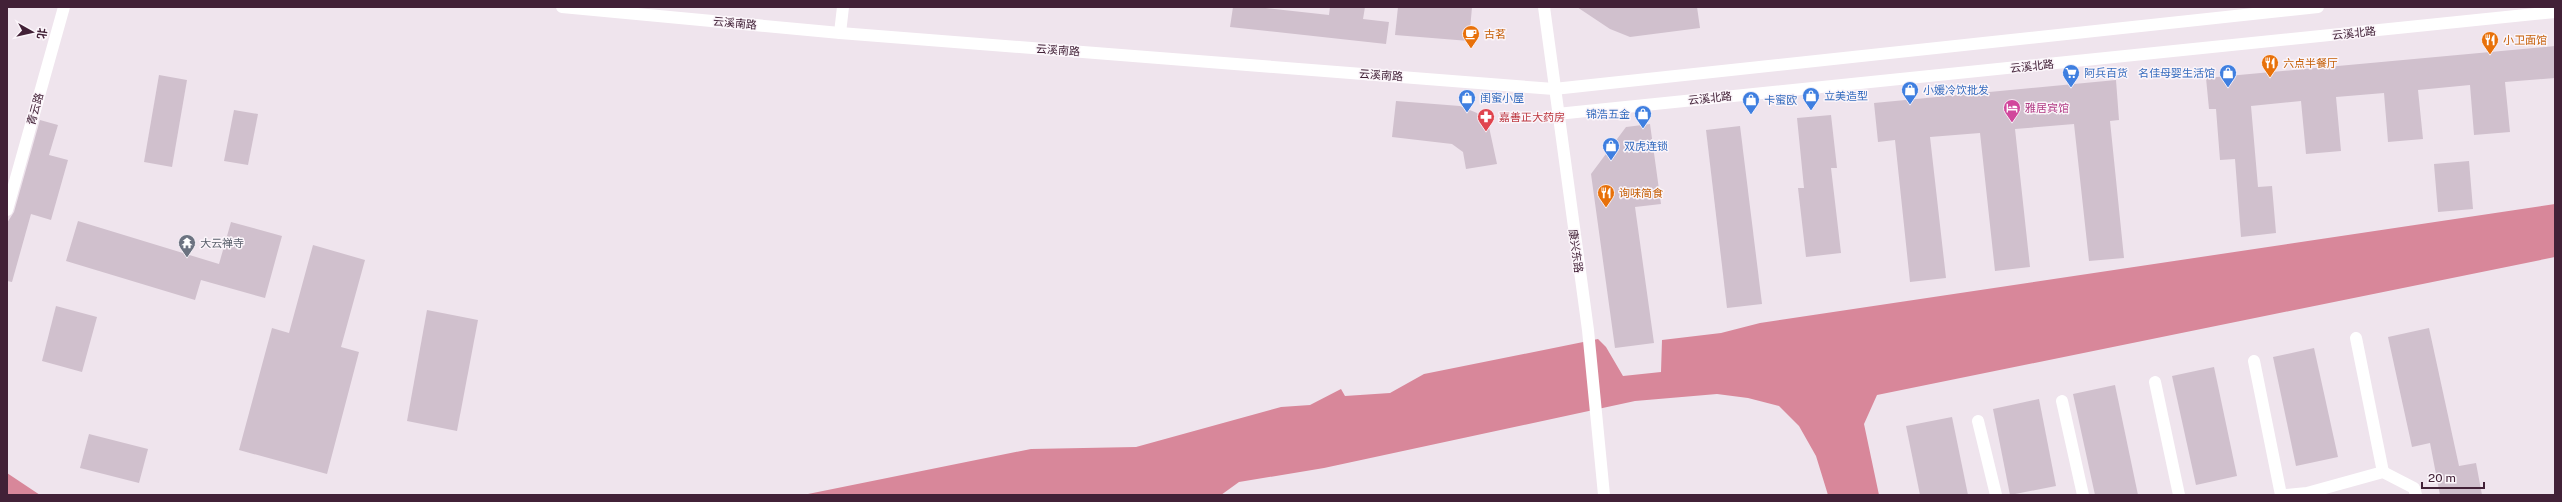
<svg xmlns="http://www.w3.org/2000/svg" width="2562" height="502" font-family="'Public Sans','Noto Sans SC',sans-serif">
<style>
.water{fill:#d8879a}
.building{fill:#d0c0cd}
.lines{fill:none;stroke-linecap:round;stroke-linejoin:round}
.minor{stroke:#fff;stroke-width:12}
.labels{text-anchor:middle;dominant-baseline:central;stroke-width:3;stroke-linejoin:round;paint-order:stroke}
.street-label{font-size:11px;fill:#422137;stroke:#fbf5fa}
.food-label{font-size:11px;fill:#c56008;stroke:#fbf5fa;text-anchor:start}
.shop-label{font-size:11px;fill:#366cbe;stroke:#fbf5fa;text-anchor:start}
.hotel-label{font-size:11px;fill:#b23c85;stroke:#fbf5fa;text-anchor:start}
.health-label{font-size:11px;fill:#be3a42;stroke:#fbf5fa;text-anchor:start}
.worship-label{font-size:11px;fill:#5b616d;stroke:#fbf5fa;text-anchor:start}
</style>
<rect width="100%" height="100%" fill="#efe4ed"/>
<g class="water">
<polygon points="2555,204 2555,257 1877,395 1864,424 1879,495 1828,495 1816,456 1799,426 1779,406 1748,398 1717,394 1635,401 1324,468 1239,482 1221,495 803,495 1031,449 1136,447 1281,407 1310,405 1341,389 1345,396 1390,393 1424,374 1598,339 1606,347 1623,376 1661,372 1662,340 1721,333 1760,323"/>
<polygon points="7,473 40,495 7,495"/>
</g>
<g class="building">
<polygon points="1233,7 1257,7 1329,15 1330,7 1365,7 1363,19 1389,22 1386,44 1230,27"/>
<polygon points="1398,7 1472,7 1469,41 1395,35"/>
<polygon points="1577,7 1697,7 1700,28 1630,37 1610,29"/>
<polygon points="2555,46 2555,78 2505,82 2510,132 2474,135 2470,85 2418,90 2423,139 2388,142 2384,93 2336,97 2341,151 2306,154 2301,101 2251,106 2258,187 2272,186 2276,233 2241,237 2235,159 2220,160 2216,109 2209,109 2206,78"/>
<polygon points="159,75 187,80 172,167 144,162"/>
<polygon points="2116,80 2119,120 2110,121 2124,258 2089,261 2074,124 2015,129 2030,267 1995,271 1980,133 1930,137 1946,278 1910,282 1895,140 1878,142 1874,103"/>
<polygon points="1396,101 1460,106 1477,113 1489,127 1497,164 1466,169 1463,152 1452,144 1392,137"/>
<polygon points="234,110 258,114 248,165 224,161"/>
<polygon points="1831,115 1837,168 1831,168 1841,253 1806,257 1798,188 1804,188 1797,118"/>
<polygon points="40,120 58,125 49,155 68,160 51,220 31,214 12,282 7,281 7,223 14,212"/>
<polygon points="1650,124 1661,204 1635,207 1654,343 1615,348 1591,174 1626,127"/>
<polygon points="1740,126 1762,304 1727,308 1706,130"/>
<polygon points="2469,161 2473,209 2438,212 2434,164"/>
<polygon points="78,221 219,264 231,222 282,236 265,298 201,280 195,300 66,261"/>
<polygon points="313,245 365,260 341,347 359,352 327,474 239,450 272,328 289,333"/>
<polygon points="56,306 97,317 82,372 42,361"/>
<polygon points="427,310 478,320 457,431 407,421"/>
<polygon points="2429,328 2459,466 2476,463 2482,495 2440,495 2430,443 2412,447 2388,337"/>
<polygon points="2314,348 2338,457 2296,466 2273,357"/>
<polygon points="2214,367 2237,476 2196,485 2172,376"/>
<polygon points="2115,385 2138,495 2095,495 2073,394"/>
<polygon points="2039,399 2056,486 2010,495 1993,409"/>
<polygon points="1952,417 1968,495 1920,495 1906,426"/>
<polygon points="89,434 148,449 139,483 80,468"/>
</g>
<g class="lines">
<g class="minor">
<polyline points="562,7 840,33 1554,89 2318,7"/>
<polyline points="1544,7 1588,330 1604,495"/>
<polyline points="840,33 843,7"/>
<polyline points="1557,114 2555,12"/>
<polyline points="7,210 64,7"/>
<polyline points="2356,338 2383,472"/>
<polyline points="2254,361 2281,495"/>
<polyline points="2155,382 2179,495"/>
<polyline points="2062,401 2083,495"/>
<polyline points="1978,421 1996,495"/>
<polyline points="2286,495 2307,493 2383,472 2414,488 2416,495"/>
</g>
</g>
<defs>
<symbol id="cafe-pin" viewBox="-11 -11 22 30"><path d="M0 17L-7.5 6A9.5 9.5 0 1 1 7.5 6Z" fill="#e8710a" stroke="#fbf5fa"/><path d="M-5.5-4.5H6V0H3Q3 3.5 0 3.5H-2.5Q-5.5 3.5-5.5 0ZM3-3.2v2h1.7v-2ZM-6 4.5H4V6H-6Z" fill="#fff"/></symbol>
<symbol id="restaurant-pin" viewBox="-11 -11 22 30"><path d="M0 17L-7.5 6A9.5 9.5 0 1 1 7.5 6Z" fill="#e8710a" stroke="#fbf5fa"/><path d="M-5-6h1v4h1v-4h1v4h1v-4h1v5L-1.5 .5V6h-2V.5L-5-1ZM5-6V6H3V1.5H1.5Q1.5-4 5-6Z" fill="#fff"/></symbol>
<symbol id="supermarket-pin" viewBox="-11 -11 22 30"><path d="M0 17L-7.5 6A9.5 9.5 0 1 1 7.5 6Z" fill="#3f7fe0" stroke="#fbf5fa"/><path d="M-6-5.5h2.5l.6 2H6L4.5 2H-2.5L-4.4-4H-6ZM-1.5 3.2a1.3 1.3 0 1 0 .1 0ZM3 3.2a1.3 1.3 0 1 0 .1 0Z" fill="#fff"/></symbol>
<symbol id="shop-pin" viewBox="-11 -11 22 30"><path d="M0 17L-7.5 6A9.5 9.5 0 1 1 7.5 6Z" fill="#3f7fe0" stroke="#fbf5fa"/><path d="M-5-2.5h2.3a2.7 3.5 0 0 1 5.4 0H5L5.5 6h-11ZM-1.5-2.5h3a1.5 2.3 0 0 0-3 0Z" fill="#fff"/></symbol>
<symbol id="hotel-pin" viewBox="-11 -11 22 30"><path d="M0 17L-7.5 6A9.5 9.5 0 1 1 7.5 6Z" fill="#d1479c" stroke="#fbf5fa"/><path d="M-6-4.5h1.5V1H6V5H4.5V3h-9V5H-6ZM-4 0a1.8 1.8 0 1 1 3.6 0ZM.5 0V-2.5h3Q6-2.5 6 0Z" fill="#fff"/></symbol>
<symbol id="pharmacy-pin" viewBox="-11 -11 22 30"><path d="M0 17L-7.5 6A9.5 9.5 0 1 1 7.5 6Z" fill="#e0444e" stroke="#fbf5fa"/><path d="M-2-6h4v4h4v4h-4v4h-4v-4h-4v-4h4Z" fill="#fff"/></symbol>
<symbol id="temple-pin" viewBox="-11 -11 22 30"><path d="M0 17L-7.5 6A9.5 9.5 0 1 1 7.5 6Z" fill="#6b7280" stroke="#fbf5fa"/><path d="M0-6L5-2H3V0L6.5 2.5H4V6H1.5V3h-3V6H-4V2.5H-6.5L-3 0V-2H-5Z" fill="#fff"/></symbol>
</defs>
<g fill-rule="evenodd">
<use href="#cafe-pin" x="1461" y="24" width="20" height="27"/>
<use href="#restaurant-pin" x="2480" y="30" width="20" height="27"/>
<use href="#restaurant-pin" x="2260" y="53" width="20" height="27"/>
<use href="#supermarket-pin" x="2061" y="63" width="20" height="27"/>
<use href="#shop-pin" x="2218" y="63" width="20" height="27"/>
<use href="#shop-pin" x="1900" y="80" width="20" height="27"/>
<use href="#shop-pin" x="1801" y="86" width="20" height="27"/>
<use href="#shop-pin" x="1457" y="88" width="20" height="27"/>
<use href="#shop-pin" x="1741" y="90" width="20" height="27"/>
<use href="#hotel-pin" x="2002" y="98" width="20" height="27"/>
<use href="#shop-pin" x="1633" y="104" width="20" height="27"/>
<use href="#pharmacy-pin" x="1476" y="107" width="20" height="27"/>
<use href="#shop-pin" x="1601" y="136" width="20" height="27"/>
<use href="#restaurant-pin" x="1596" y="183" width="20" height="27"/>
<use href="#temple-pin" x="177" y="233" width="20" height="27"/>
</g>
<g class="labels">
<g class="street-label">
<text transform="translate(735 23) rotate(5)">云溪南路</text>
<text transform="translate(2354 33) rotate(-6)">云溪北路</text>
<text transform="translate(1058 50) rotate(4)">云溪南路</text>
<text transform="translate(2032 66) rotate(-6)">云溪北路</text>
<text transform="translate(1381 75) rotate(4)">云溪南路</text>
<text transform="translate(1710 98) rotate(-6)">云溪北路</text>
<text transform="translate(35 109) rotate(-74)">青云路</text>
<text transform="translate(1576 251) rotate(82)">康兴东路</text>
</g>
<g class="food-label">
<text x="1484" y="34">古茗</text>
<text x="2503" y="40">小卫面馆</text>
<text x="2283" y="63">六点半餐厅</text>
<text x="1619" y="193">询味简食</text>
</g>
<g class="shop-label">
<text x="2084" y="73">阿兵百货</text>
<text x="2215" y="73" text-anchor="end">名佳母婴生活馆</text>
<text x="1923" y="90">小媛冷饮批发</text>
<text x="1824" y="96">立美造型</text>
<text x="1480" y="98">闺蜜小屋</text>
<text x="1764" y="100">卡蜜欧</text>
<text x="1630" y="114" text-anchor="end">锦浩五金</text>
<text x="1624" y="146">双虎连锁</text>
</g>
<g class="hotel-label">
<text x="2025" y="108">雅居宾馆</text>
</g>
<g class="health-label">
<text x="1499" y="117">嘉善正大药房</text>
</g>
<g class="worship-label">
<text x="200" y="243">大云禅寺</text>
</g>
</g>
<rect width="2562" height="502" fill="none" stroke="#422137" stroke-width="16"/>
<g transform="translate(32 32) rotate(98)" stroke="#fbf5fa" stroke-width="3" paint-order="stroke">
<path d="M0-3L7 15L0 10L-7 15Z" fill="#422137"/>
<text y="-6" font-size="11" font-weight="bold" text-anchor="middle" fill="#422137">北</text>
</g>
<path d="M2422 482v6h62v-6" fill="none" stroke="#422137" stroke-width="2"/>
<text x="2428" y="482" font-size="12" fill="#422137" stroke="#fbf5fa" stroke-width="3" paint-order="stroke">20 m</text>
</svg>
